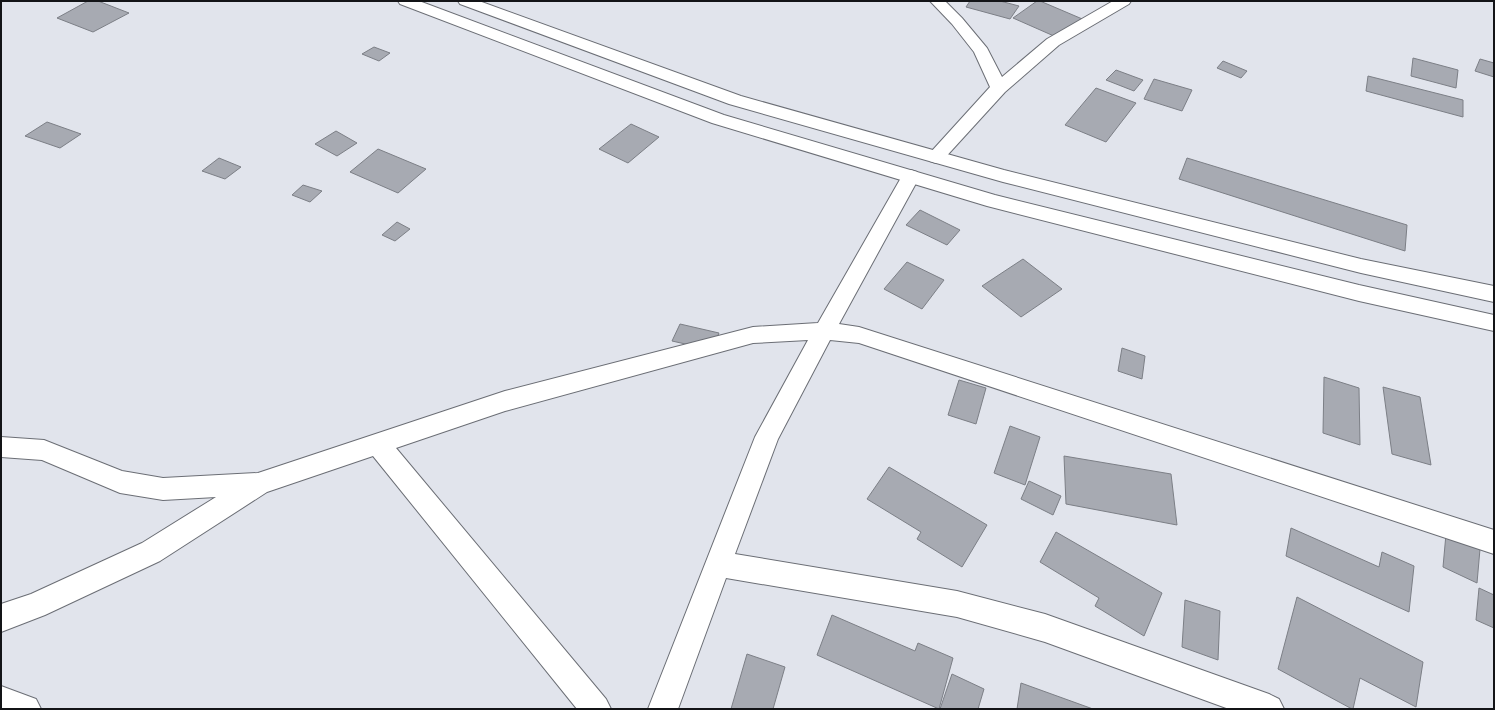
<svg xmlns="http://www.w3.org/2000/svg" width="1495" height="710" font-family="Poppins,sans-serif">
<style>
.building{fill:#a7aab2;stroke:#7c7f86}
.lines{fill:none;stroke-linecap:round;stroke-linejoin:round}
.minor-casing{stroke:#6b6e75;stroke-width:2}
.secondary-casing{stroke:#6b6e75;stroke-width:2}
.minor{fill:#fff;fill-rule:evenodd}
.secondary{fill:#fff;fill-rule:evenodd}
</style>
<rect width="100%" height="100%" fill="#e1e4ec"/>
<g class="building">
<polygon points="88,1 98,1 129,13 93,32 57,18"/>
<polygon points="970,1 1000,1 1019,6 1010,19 966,7"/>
<polygon points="1037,1 1040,1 1087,21 1063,40 1013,18"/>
<polygon points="374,47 390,53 379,61 362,54"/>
<polygon points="1413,58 1458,70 1456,88 1411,76"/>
<polygon points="1480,59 1494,63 1494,77 1475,71"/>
<polygon points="1223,61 1247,71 1241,78 1217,68"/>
<polygon points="1116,70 1143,80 1134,91 1106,80"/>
<polygon points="1368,76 1463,100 1463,117 1366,91"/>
<polygon points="1154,79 1192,90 1182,111 1144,99"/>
<polygon points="1096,88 1136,103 1106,142 1065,125"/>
<polygon points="47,122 81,134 60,148 25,136"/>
<polygon points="631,124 659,137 628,163 599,149"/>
<polygon points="336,131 357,143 337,156 315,144"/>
<polygon points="378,149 426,169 398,193 350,172"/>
<polygon points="219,158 241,167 225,179 202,171"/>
<polygon points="1187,158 1407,225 1405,251 1179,179"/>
<polygon points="303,185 322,191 310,202 292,195"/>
<polygon points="920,210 960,230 947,245 906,225"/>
<polygon points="397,222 410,229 395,241 382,235"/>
<polygon points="1023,259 1062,289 1021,317 982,286"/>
<polygon points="907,262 944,280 922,309 884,289"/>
<polygon points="680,324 719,333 712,350 672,341"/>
<polygon points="1122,348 1145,356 1142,379 1118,371"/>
<polygon points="1324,377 1359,388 1360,445 1323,433"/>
<polygon points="959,380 986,388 976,424 948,415"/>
<polygon points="1383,387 1420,397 1431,465 1392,454"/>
<polygon points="1010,426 1040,437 1025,485 994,473"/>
<polygon points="1064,456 1171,474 1177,525 1066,504"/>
<polygon points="889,467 987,525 962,567 917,539 921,532 867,499"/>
<polygon points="1029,481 1061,496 1053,515 1021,499"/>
<polygon points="1291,528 1379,567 1382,552 1414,566 1409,612 1286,556"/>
<polygon points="1056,532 1162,593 1144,636 1095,606 1099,598 1040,562"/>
<polygon points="1446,534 1480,549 1477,583 1443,567"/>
<polygon points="1479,588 1494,595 1494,628 1476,620"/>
<polygon points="1297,597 1423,662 1416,707 1360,678 1353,709 1352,709 1278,669"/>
<polygon points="1185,600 1220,611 1218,660 1182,647"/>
<polygon points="832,615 915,651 918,643 953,658 939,709 817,655"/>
<polygon points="747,654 785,667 773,709 731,709"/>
<polygon points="952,674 984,689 978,709 940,709"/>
<polygon points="1021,683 1093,709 1017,709"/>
</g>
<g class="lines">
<defs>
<g id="minor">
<polygon points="930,1 945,1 962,18 987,48 1002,77 1047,39 1113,1 1131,1 1129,4 1059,45 1005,92 942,161 936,163 930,161 927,157 930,153 990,87 974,52 952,24"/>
<polygon points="911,170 917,172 920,176 839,324 859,327 1494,530 1494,554 859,343 830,340 778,439 735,554 957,591 1045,614 1269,694 1279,699 1284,709 1229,709 1045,642 957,617 726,578 678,709 648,709 755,437 808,340 753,343 505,411 396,448 606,699 611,709 577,709 373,456 267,492 160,561 45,615 1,632 1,604 31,594 142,543 216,497 163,500 120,493 42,460 1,457 1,437 44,440 122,471 163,478 258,473 505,391 753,327 818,323 902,176 905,172"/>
<polygon points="1,686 36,699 41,709 1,709"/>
</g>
<g id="secondary">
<polygon points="398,1 419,1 724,115 995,195 1359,285 1494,315 1494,331 1359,301 987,206 712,123 400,4"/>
<polygon points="458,1 479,1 741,96 1004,170 1361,259 1494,286 1494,302 1361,273 1003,182 729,104 460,4"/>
</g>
</defs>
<use href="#minor" class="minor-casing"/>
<use href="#secondary" class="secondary-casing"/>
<use href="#minor" class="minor"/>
<use href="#secondary" class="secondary"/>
</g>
<rect width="1495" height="710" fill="none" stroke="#131417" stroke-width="4"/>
</svg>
